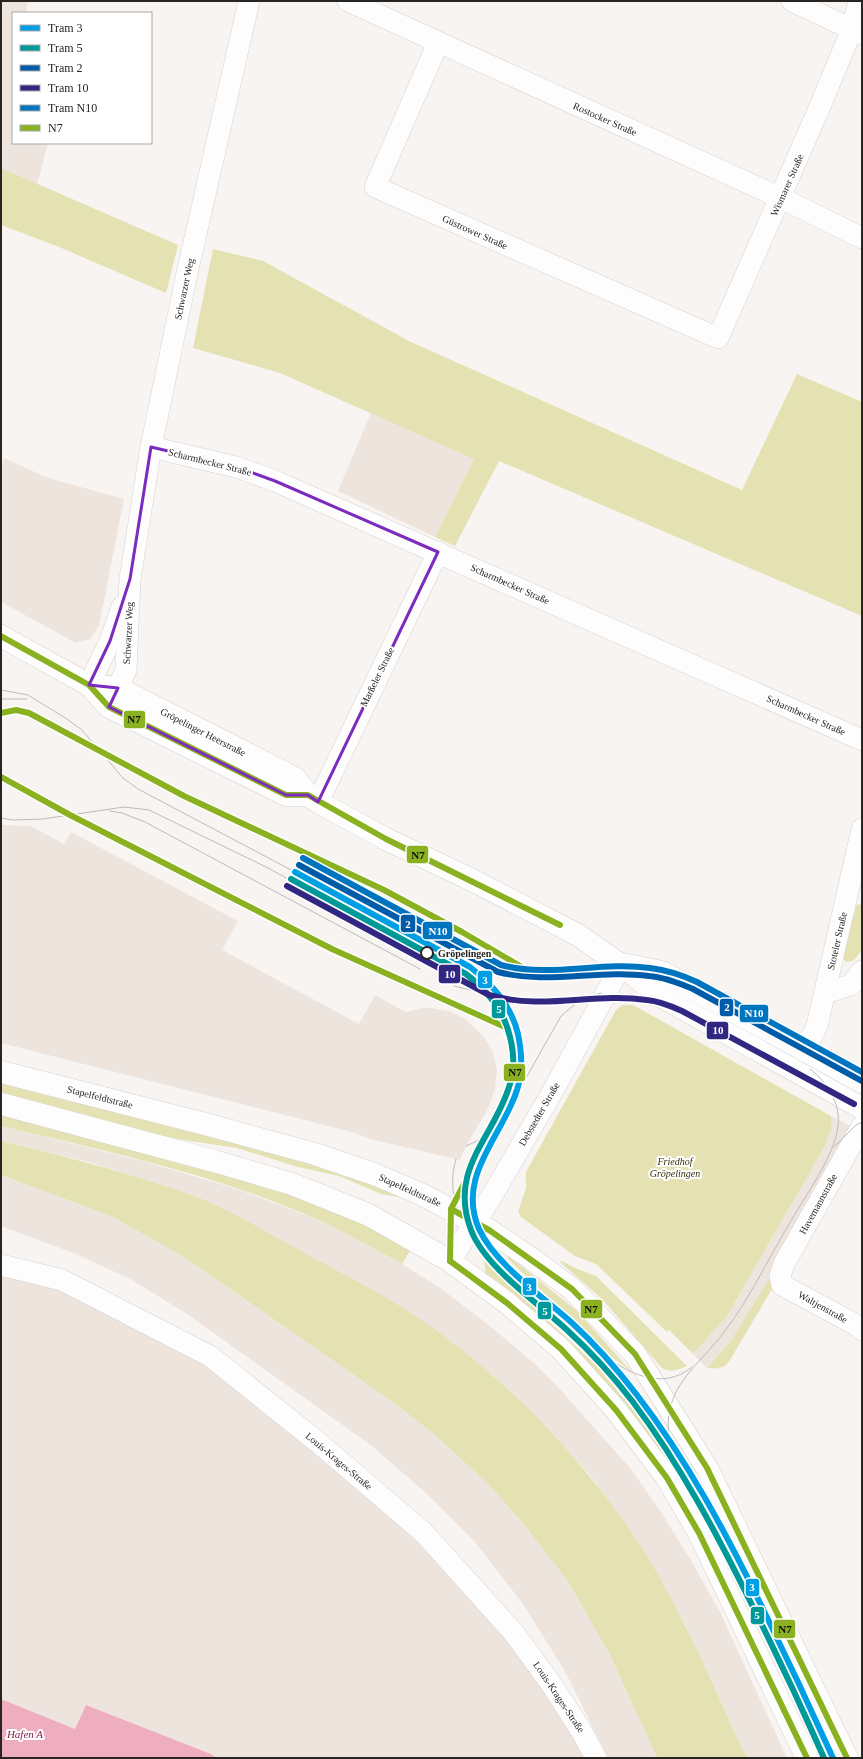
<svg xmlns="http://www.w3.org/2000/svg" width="863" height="1759" font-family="Georgia,serif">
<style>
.built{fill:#eee4de}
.green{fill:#e4e2b2}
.water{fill:#eeaec0}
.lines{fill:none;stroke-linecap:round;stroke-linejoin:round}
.minor-casing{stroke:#d5d2d0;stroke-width:22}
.major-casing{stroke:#d5d2d0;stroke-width:23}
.minor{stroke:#fefdfd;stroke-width:21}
.major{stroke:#fefdfd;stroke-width:22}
.tram{stroke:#bcbbbb;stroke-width:1}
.bus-1-casing{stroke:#fff;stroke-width:9}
.bus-1{stroke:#8ab11f;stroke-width:6}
.tram-1-casing{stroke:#fff;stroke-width:9}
.tram-2-casing{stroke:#fff;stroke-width:9}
.tram-3-casing{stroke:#fff;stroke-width:9}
.tram-4-casing{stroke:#fff;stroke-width:9}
.tram-5-casing{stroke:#fff;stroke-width:9}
.tram-1{stroke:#009fe3;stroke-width:6}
.tram-2{stroke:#099;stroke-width:6}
.tram-3{stroke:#005ca9;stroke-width:6}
.tram-4{stroke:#312783;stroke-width:6}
.tram-5{stroke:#0075bf;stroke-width:6}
.marked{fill:none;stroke:#7b2cbf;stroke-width:3;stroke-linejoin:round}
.stop-dot{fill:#fff;stroke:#272422;stroke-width:2}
.labels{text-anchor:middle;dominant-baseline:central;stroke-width:4;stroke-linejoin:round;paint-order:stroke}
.street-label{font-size:10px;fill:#272422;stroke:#fff}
.stop-label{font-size:10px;font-weight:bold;fill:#272422;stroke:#fff;text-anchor:start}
.park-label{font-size:10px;font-style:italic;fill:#32320b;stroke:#fff}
.water-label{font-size:11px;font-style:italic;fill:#841c48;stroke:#fff}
.line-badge{stroke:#fff;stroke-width:1.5}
.badge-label{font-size:11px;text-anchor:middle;font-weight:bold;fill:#fff}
.pale-badge-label{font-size:11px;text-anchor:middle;font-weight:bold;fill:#111}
</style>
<rect width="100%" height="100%" fill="#f8f4f1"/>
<g class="built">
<polygon points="1,1 28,1 26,11 33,13 13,13 13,143 48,143 37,185 1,168"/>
<polygon points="371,413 475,459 435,537 338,491"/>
<polygon points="4,458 48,478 124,499 99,626 90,639 76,643 1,602 1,471"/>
<polygon points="1,825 31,826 64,844 71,832 238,921 222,950 359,1024 375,995 406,1012 422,1008 431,1008 448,1011 464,1018 484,1037 493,1052 497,1071 495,1089 488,1109 466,1146 460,1160 370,1139 352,1132 1,1043"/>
<polygon points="831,1116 855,1128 832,1174 753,1308 730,1342 707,1368 693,1354 727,1316 825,1146 831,1130"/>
<polygon points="1,1126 146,1162 234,1188 306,1215 344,1232 402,1264 440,1288 485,1322 535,1364 557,1386 630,1468 661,1512 689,1557 720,1612 787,1758 747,1758 685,1624 653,1567 626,1525 589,1474 553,1435 497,1379 452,1342 350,1278 195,1196 93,1163 1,1141"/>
<polygon points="1,1175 111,1216 184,1257 390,1400 434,1434 489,1485 522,1522 567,1580 610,1655 657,1758 608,1758 565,1671 523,1604 475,1542 427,1494 372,1446 187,1314 132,1280 76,1254 1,1226"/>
<polygon points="1,1269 60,1284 207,1361 328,1449 510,1636 589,1758 217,1758 211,1754 86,1705 75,1729 1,1699"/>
</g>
<g class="green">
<polygon points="1,168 178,245 166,293 59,247 1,225"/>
<polygon points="213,249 263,261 409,341 742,490 797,374 862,402 862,616 499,461 455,546 435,537 474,459 280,373 193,348"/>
<polygon points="857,904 862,905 862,950 853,961 846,962 842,957"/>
<polygon points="622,1005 633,1005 831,1116 831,1130 825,1146 727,1316 693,1354 669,1330 667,1332 596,1264 575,1256 521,1217 518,1212 526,1188 526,1172 616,1010"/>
<polygon points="1,1079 295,1154 401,1195 398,1197 381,1194 339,1176 298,1167 237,1148 170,1138 1,1093"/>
<path d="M 1,1113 L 247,1178 L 349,1217 L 411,1249 L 402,1264 C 371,1247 340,1229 307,1215 C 210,1173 104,1151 1,1126 Z"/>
<path d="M 1,1141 C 66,1156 129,1173 192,1195 C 230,1209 265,1232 301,1251 C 335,1270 370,1287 403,1308 C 490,1363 566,1440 625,1523 C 677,1596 709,1678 747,1758 L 657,1758 L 610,1655 L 567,1580 L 522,1522 L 489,1485 L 434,1434 L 390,1400 L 184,1257 L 111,1216 L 1,1175 Z"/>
<polygon points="509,1256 577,1311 631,1371 610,1356 507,1258"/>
<polygon points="484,1261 598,1367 655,1437 679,1476 695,1507 486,1275"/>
<path d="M 562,1261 L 575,1268 L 596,1276 L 687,1366 C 678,1370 670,1373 662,1368 L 602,1299 L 560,1262 Z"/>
<path d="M 773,1273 L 775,1284 L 730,1360 C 724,1369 718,1369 707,1368 L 730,1342 Z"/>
</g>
<polygon class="water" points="1,1699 75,1729 86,1705 211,1754 217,1758 1,1758"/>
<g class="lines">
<defs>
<g id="minor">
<polyline points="348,1 781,198 862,238"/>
<polyline points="792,1 862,34"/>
<polyline points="438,43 375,187 718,338 818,111 852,29 859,1"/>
<polyline points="151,447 236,467 275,481 862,740"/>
<polyline points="89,685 110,641 122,607"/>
<polyline points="111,703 126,670 130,579 151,447 186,278 249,1"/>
<polyline points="318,802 438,552"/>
<polyline points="825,993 851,985 862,971"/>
<polyline points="804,1051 817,1026 862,829"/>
<polyline points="862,1126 784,1264 780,1276 782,1285 858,1326 862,1330"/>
<polyline points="450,1261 493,1194 554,1089 622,964"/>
<polyline points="1,1265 62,1280 210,1356 320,1444 424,1533 514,1633 552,1685 582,1732 596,1758"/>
</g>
<g id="major">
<polyline points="1,636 89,685 109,707 286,795 308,795"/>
<polyline points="89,685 118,688 295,778 308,795 318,802 386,839 474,881 578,935 615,961 622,964 662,972 862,1082"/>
<polyline points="622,964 653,992 862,1108"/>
<polyline points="1,1072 209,1125 315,1154 374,1174 423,1195 489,1230 532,1259 572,1289 635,1354 707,1468 847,1758"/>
<polyline points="1,1104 214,1161 292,1184 332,1200 369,1215 450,1261 507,1303 561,1349 616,1410 667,1478 699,1533 807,1758"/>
</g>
</defs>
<use href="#minor" class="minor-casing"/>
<use href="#major" class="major-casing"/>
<use href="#minor" class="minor"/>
<use href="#major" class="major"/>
<g class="tram">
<polyline points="1,690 28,695 67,719 82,730 123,778 138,789 295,872"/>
<polyline points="1,699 27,699"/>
<polyline points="110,811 122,813 145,822 420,969"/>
<polyline points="1,818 13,820 43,819 124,807 149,810 266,867 427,953"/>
<polyline points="454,986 487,994 520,997"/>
<polyline points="513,1101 561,1016 579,1001 601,993"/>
<path d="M 466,1146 C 483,1139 493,1131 505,1117"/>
<polyline points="834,1147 856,1125 862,1122"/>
<path d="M 456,1159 C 441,1213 478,1238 513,1270"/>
<path d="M 601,1352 C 626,1373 662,1392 692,1367"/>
<path d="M 681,1472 C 671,1450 664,1429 671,1405 C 679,1376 707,1356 724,1332 C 749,1300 767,1261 788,1226 C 803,1199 835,1156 838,1126 C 841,1104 827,1082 810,1069"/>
</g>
<defs>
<g id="bus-1">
<polyline points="1,636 89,685 109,707 286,795 308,795 386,839 560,925"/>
<polyline points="1,713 16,710 29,713 184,796 384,890 462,932 532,973"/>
<polyline points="1,777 70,815 332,949 505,1027 513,1046 515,1071 511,1093 451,1209 450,1261"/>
<polyline points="451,1209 489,1230 572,1289 635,1354 707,1468 847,1758"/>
<polyline points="450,1261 507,1303 561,1349 616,1410 667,1478 699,1533 807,1758"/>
</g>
</defs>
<use href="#bus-1" class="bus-1-casing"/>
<use href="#bus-1" class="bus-1"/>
<defs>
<path id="tram-1" d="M 295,872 L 470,967 C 493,985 511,1005 518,1034 C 522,1053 523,1072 517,1090 C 502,1137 456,1176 479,1229 C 495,1264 543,1297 571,1322 C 595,1344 617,1369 637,1395 C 687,1460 725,1531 761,1605 C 786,1656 810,1707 833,1758"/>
<path id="tram-2" d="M 291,879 L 466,974 C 487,990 504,1010 510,1037 C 514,1053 515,1071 509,1087 C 493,1139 448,1169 471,1230 C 485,1267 538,1303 567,1330 C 591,1352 613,1376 633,1402 C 682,1467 719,1538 755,1611 C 779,1659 802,1708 824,1758"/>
<path id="tram-3" d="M 299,865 L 498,972 C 548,985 598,969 649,976 C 664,977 679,983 693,989 L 862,1081"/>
<path id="tram-4" d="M 287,886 L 489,995 C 545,1011 593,992 647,1000 C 659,1001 671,1006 682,1011 L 854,1104"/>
<path id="tram-5" d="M 303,858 L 501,965 C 550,978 600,961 650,968 C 666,970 682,975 697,982 L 862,1072"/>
</defs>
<use href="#tram-1" class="tram-1-casing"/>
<use href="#tram-2" class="tram-2-casing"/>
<use href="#tram-3" class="tram-3-casing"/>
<use href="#tram-4" class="tram-4-casing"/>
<use href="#tram-5" class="tram-5-casing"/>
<use href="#tram-1" class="tram-1"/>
<use href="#tram-2" class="tram-2"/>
<use href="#tram-3" class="tram-3"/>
<use href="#tram-4" class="tram-4"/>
<use href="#tram-5" class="tram-5"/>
</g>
<path class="marked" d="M 151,447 L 236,467 L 275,481 L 438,552 L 318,802 L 308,795 L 286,795 L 109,707 L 118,688 L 89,685 L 110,641 L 130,579 Z"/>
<circle class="stop-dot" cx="427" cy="953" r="6"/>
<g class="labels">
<g class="street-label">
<text transform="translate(605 119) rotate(24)">Rostocker Straße</text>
<text transform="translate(787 185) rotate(-66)">Wismarer Straße</text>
<text transform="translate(475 232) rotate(24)">Güstrower Straße</text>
<text transform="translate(184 289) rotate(-78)">Schwarzer Weg</text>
<text transform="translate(210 462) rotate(14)">Scharmbecker Straße</text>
<text transform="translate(510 584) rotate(24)">Scharmbecker Straße</text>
<text transform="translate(128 633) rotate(-87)">Schwarzer Weg</text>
<text transform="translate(377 677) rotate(-64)">Marßeler Straße</text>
<text transform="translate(806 715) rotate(24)">Scharmbecker Straße</text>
<text transform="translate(203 732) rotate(27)">Gröpelinger Heerstraße</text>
<text transform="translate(837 941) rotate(-77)">Stoteler Straße</text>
<text transform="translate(100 1097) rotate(14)">Stapelfeldtstraße</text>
<text transform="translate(539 1114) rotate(-60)">Debstedter Straße</text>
<text transform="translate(410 1190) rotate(24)">Stapelfeldtstraße</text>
<text transform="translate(818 1204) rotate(-61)">Havemannstraße</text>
<text transform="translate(823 1307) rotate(29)">Waltjenstraße</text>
<text transform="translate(339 1461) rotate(40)">Louis-Krages-Straße</text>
<text transform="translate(559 1697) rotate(56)">Louis-Krages-Straße</text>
</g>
<g class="stop-label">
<text x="438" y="953">Gröpelingen</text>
</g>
<g class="park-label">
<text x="675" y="1161">Friedhof<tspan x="675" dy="12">Gröpelingen</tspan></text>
</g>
<g class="water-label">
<text x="25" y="1734">Hafen A</text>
</g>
</g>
<g class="line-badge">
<rect x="123" y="710" width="23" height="19" rx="4" fill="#8ab11f"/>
<rect x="406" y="845" width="23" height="19" rx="4" fill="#8ab11f"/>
<rect x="400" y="914" width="16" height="19" rx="4" fill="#005ca9"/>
<rect x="422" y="921" width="31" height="19" rx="4" fill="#0075bf"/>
<rect x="438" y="964" width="23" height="20" rx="4" fill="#312783"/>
<rect x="477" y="970" width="16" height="19" rx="4" fill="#009fe3"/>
<rect x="719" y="998" width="15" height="19" rx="4" fill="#005ca9"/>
<rect x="491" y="999" width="15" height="20" rx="4" fill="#099"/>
<rect x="739" y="1004" width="30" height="19" rx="4" fill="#0075bf"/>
<rect x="706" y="1021" width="23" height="19" rx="4" fill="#312783"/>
<rect x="503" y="1063" width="23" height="19" rx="4" fill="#8ab11f"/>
<rect x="522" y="1277" width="15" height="19" rx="4" fill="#009fe3"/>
<rect x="580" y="1299" width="23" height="20" rx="4" fill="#8ab11f"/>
<rect x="537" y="1301" width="15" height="19" rx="4" fill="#099"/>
<rect x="745" y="1578" width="15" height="19" rx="4" fill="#009fe3"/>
<rect x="750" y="1606" width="15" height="19" rx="4" fill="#099"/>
<rect x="773" y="1619" width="23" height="20" rx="4" fill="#8ab11f"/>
</g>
<g class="badge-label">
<text x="408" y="928">2</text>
<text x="438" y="935">N10</text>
<text x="450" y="978">10</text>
<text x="485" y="984">3</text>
<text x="727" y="1011">2</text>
<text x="499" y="1013">5</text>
<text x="754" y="1017">N10</text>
<text x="718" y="1034">10</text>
<text x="529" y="1291">3</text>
<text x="545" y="1315">5</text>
<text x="752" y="1591">3</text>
<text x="757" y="1619">5</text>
</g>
<g class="pale-badge-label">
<text x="134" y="723">N7</text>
<text x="418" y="859">N7</text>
<text x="515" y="1076">N7</text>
<text x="591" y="1313">N7</text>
<text x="785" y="1633">N7</text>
</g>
<rect width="863" height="1759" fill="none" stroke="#272422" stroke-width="4"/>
<rect x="12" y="12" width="140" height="132" fill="#ffffff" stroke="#a9a7a7"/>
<rect x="20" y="25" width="20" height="6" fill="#009fe3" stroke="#a9a7a7"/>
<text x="48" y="32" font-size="12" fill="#272422">Tram 3</text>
<rect x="20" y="45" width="20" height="6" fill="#009999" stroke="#a9a7a7"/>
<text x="48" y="52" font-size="12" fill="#272422">Tram 5</text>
<rect x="20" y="65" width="20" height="6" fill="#005ca9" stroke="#a9a7a7"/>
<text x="48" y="72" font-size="12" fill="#272422">Tram 2</text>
<rect x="20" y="85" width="20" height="6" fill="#312783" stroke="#a9a7a7"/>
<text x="48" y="92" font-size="12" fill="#272422">Tram 10</text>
<rect x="20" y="105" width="20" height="6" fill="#0075bf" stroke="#a9a7a7"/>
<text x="48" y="112" font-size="12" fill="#272422">Tram N10</text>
<rect x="20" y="125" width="20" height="6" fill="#8ab11f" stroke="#a9a7a7"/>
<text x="48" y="132" font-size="12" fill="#272422">N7</text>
</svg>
